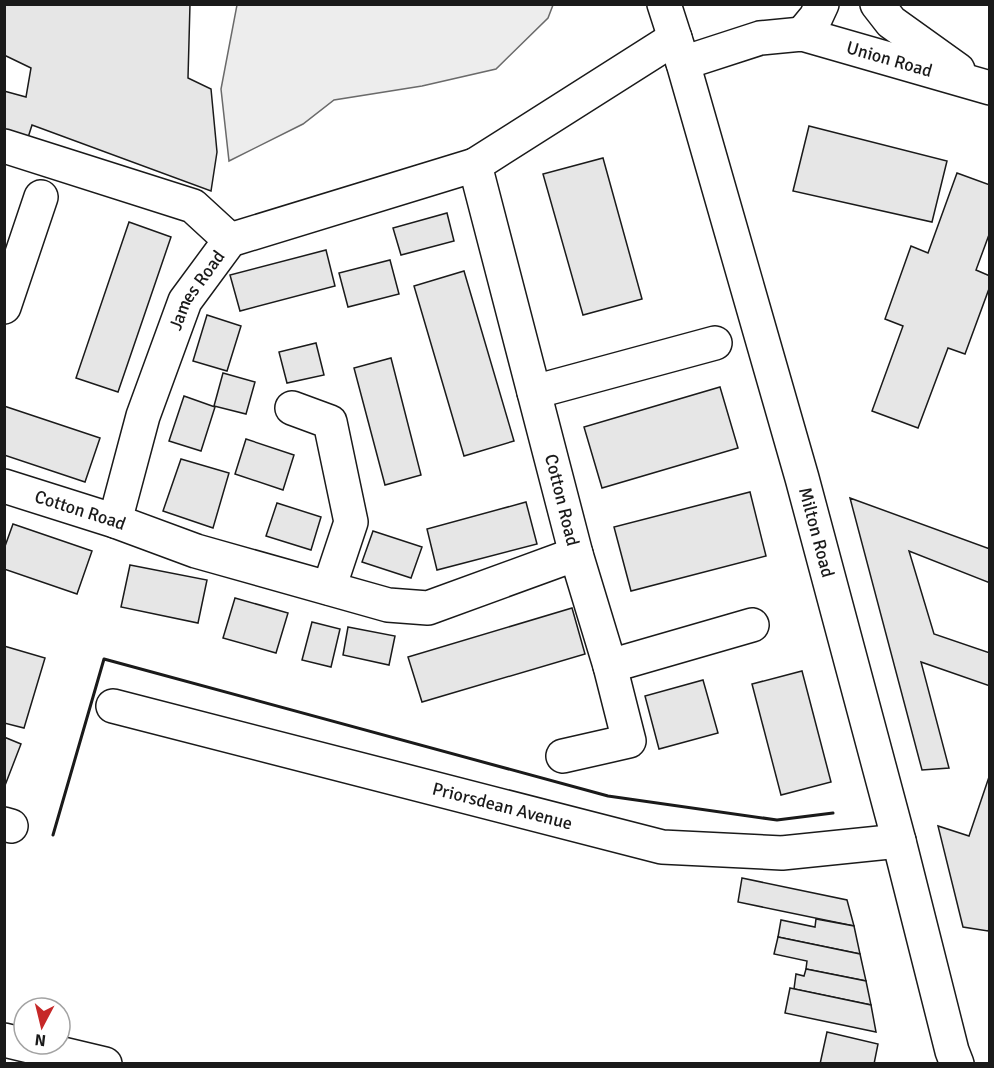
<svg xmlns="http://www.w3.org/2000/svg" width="994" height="1068" font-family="Signika,sans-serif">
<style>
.parking{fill:#ededed;stroke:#6a6a6a;stroke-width:1.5}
.building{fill:#e6e6e6;stroke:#1a1a1a;stroke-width:1.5}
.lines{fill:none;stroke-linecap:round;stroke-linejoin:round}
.minor-casing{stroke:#1a1a1a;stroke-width:36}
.major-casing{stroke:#1a1a1a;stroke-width:36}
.minor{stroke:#fff;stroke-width:33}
.major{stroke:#fff;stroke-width:33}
.wall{stroke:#1a1a1a;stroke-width:3}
.labels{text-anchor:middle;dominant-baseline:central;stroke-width:4.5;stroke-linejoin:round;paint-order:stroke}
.street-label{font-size:18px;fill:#1a1a1a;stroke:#fff}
</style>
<rect width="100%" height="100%" fill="#fff"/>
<polygon class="parking" points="237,5 237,4 553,5 548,18 496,69 422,86 334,100 303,124 229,161 221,89"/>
<g class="building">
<polygon points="4,4 190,4 188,78 211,89 217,152 211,191 32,125 26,144 4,136 4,91 26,97 31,68 4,55"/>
<polygon points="809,126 947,161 932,222 793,191"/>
<polygon points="603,158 642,299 583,315 543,174"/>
<polygon points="957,173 990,185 990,232 976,270 990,276 990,286 965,354 948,348 918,428 872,411 903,326 885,319 911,246 928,253"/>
<polygon points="447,213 454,241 401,255 393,228"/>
<polygon points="129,222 171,237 118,392 76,378"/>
<polygon points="326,250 335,286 240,311 230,275"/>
<polygon points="390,260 399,294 348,307 339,273"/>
<polygon points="464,271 514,441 464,456 414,286"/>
<polygon points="207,315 241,326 227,371 193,361"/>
<polygon points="316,343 324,375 287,383 279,352"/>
<polygon points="391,358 421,475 385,485 354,368"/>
<polygon points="223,373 255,382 246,414 214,406"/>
<polygon points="720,387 738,448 602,488 584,427"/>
<polygon points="184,396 215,407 201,451 169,441"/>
<polygon points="4,406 100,438 85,482 4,455"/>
<polygon points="246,439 294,455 283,490 235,474"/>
<polygon points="181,459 229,473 213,528 163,511"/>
<polygon points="750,492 766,556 631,591 614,527"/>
<polygon points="850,498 990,549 990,583 909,551 934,634 990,653 990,686 921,662 949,768 922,770"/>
<polygon points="526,502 537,544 437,570 427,529"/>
<polygon points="277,503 321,517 311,550 266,536"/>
<polygon points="13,524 92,551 77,594 4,569 4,549"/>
<polygon points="373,531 422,547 411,578 362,562"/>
<polygon points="130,565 207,580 198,623 121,607"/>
<polygon points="235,598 288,613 276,653 223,638"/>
<polygon points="572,608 585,654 422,702 408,657"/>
<polygon points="312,622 340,629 331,667 302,660"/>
<polygon points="348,627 395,636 389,665 343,655"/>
<polygon points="4,646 45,658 24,728 4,723"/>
<polygon points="802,671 831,782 781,795 752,684"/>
<polygon points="703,680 718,733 659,749 645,696"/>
<polygon points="4,737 21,744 4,788"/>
<polygon points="990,774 990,928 988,931 963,927 938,826 969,836"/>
<polygon points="742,878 847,900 854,926 738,902"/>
<polygon points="816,919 854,926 860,954 778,937 781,920 815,927"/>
<polygon points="778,937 860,954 866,981 806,969 807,961 774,954"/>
<polygon points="806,969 866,981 871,1005 794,989 796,974 804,976"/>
<polygon points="790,988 871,1005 876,1032 785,1013"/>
<polygon points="827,1032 878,1044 874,1064 820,1064"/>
</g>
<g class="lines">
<defs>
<g id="minor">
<polyline points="877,4 891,22 958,70"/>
<polyline points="802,34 816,17 822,4"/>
<path id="s1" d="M 683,63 L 760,38 L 802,34 L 990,88"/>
<polyline points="4,146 193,206 230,240"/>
<polyline points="4,307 41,197"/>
<polyline points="534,392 715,343"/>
<polyline points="292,408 330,422 351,522 329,588"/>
<path id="s2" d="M 4,486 L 115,521 L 196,551 L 388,605 L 428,608 L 576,554"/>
<path id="s3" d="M 115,521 L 143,416 L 185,301 L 230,240 L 475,165"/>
<polyline points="610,666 752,625"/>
<path id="s4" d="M 113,706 L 662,847 L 782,853 L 899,841"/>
<polyline points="563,756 629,741 610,666 576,554 475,165 675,38"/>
<polyline points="4,824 11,826"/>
<polyline points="4,1040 105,1064"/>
</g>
<g id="major">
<path id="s5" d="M 664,4 L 683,63 L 802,478 L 899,841 L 952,1051 L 957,1064"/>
</g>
</defs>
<use href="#minor" class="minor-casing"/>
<use href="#major" class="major-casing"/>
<use href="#minor" class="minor"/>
<use href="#major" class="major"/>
<polyline class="wall" points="53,835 104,659 608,796 777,820 833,813"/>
</g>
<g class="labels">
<g class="street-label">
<text stroke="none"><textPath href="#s1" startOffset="214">Union Road</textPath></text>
<text stroke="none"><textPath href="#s3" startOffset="246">James Road</textPath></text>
<text transform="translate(562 500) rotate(76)">Cotton Road</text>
<text stroke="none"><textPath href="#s2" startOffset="80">Cotton Road</textPath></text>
<text stroke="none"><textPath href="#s5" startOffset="550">Milton Road</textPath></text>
<text stroke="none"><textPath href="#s4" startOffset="402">Priorsdean Avenue</textPath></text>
</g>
</g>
<rect width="994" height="1068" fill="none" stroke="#1a1a1a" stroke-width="12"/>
<g transform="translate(42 1026) rotate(187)"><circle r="28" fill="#ffffff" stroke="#a3a3a3" stroke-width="1.5"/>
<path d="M0-4.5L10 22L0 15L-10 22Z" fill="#c62828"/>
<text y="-9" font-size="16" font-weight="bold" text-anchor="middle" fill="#1a1a1a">N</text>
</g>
</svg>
